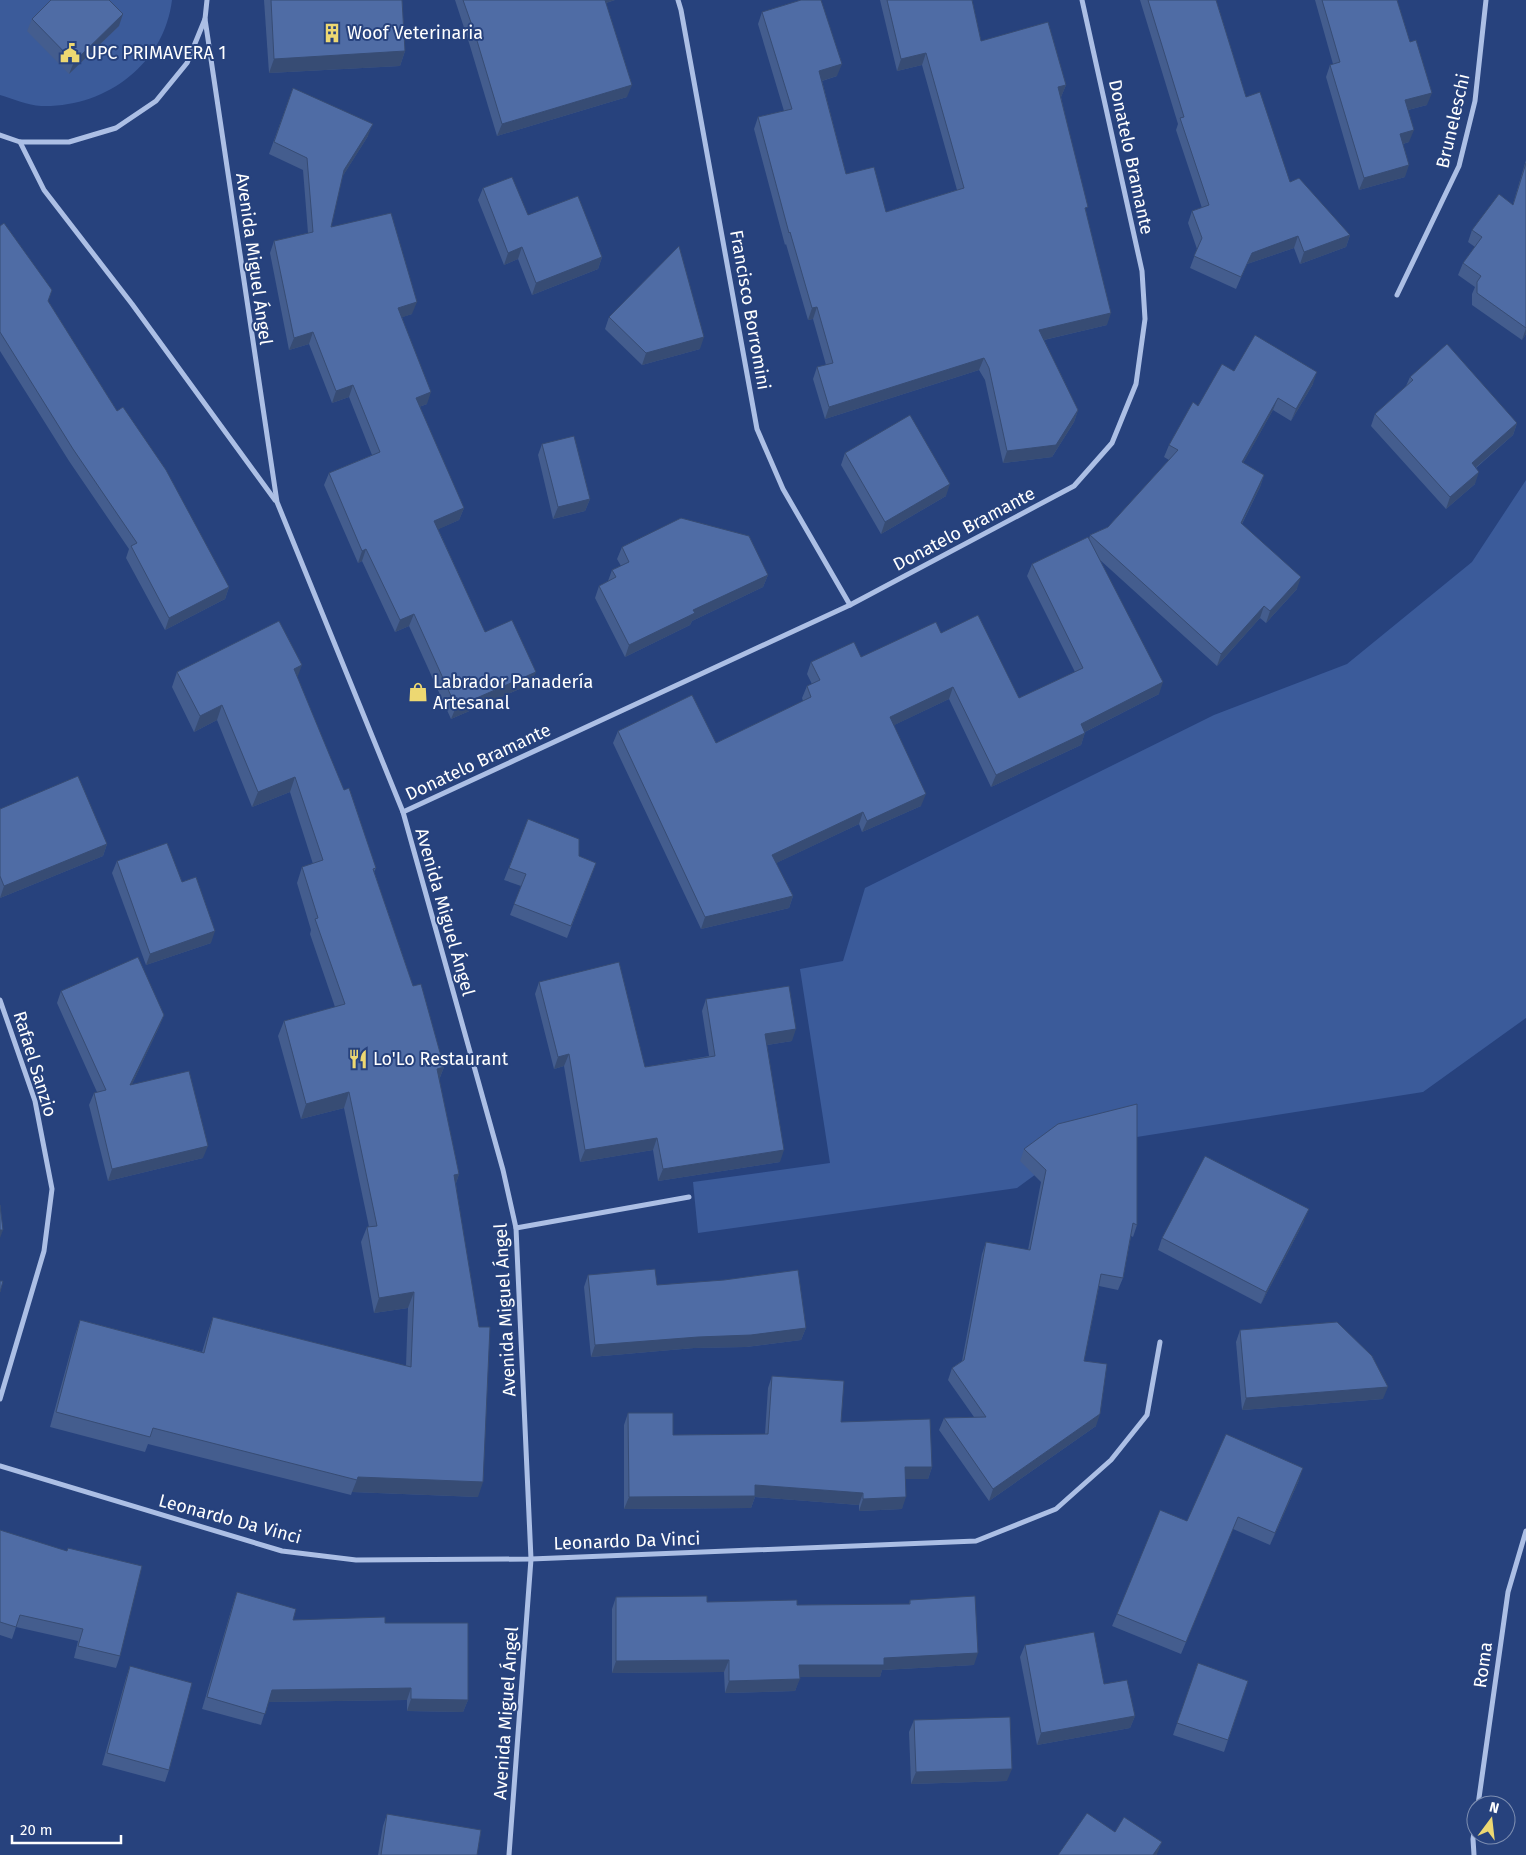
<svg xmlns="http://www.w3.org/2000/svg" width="1526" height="1855" font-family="'Fira Sans',sans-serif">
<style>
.green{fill:#3b5b9a}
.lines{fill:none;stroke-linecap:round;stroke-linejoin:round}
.minor{stroke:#acbfe5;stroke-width:5}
.wall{fill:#445d8e}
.shaded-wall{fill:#374c74}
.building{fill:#4f6ca5;stroke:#374c74}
.labels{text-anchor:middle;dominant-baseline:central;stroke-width:4;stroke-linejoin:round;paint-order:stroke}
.poi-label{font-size:18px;fill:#fff;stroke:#27427d;text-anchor:start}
.street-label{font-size:18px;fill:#fff;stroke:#27427d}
</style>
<rect width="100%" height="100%" fill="#27427d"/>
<g class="green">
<path d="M 0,0 L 172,0 C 164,65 105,108 41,106 C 28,105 13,99 0,95 Z"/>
<polygon points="1526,480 1526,1018 1423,1092 1073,1147 1017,1188 698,1233 693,1182 830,1163 800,969 843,961 865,888 1214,715 1347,664 1472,562"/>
</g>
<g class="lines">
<g class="minor">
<polyline points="678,0 681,10 757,429 783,489 850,605"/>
<polyline points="205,19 277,502 403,812 503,1170 516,1228 531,1559 509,1855"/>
<polyline points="0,135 20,142 69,142 116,128 156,101 187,63 205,19 207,0"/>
<polyline points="20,142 44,190 132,304 275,500"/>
<polyline points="1397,295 1459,166 1475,101 1486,0"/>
<polyline points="403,812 850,605 1074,486 1112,443 1136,384 1145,319 1142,271 1082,0"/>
<polyline points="0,1000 35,1101 52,1189 44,1251 0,1399"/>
<polyline points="516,1228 689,1197"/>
<polyline points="0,1466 282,1551 356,1560 531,1559 976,1541 1056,1509 1111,1460 1147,1415 1160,1342"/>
<polyline points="1478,1805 1508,1592 1526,1531"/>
<polyline points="1474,1855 1473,1839 1476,1819"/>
</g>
</g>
<g class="wall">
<polygon points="264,0 402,0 405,51 400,66 269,73"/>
<polygon points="455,0 615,0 606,3 627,97 497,136 470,46"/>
<polygon points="880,0 972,0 981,41 1066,85 1061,97 1086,211 1107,325 1044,340 1078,410 1074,422 1052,457 1003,463 985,380 979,370 825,419 813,379 817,367 826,365 813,319 808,320 786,244 785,245 754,129 758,117 784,111 758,24 762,12 837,76 822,81 846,174 886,212 957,190 922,65 897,71"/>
<polygon points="1140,0 1216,0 1246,97 1290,182 1350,235 1346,247 1300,264 1294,248 1247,264 1236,289 1190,268 1197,249 1188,223 1192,211 1202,208 1176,130 1178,124"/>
<polygon points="1315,0 1397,0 1427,105 1408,110 1409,142 1403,144 1405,177 1359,190 1326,77 1330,65 1333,64"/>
<polygon points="32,19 119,26 69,74 27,31"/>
<polygon points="293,88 368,136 342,177 331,227 412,314 402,317 427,404 419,407 464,508 459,520 438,529 485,632 531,684 451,719 409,626 395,632 362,561 358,563 324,485 329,473 372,455 349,397 332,403 309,344 289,350 270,253 274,241 308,233 303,170 269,154"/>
<polygon points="1526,160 1526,334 1522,340 1472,305 1472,294 1475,287 1458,275 1463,263 1475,247 1468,242 1472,230 1513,204"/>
<polygon points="483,188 528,215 602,257 598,269 532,295 518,259 504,265 478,200"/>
<polygon points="0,226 48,301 117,411 229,587 225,599 165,630 126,558 129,549 69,461 0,351"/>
<polygon points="609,317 700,349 642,365 605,329"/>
<polygon points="1234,371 1313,384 1291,421 1273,410 1243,463 1264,475 1260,487 1242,524 1297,589 1266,623 1260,618 1217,666 1100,560 1159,694 1085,732 1081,745 991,787 949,699 894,725 921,806 862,832 859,824 776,863 793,896 789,908 701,929 613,743 618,731 716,743 803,701 802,698 807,686 812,684 807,674 811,662 861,657 941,633 1019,698 1075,672 1027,576 1032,564 1089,539 1090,535 1108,527 1169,460 1164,457 1169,445 1198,406"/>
<polygon points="1410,377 1517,423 1513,435 1476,468 1475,484 1446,509 1371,426 1375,414 1406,386"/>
<polygon points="542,444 590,499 585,511 553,519 538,455"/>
<polygon points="845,453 946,496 881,534 841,465"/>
<polygon points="622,547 768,575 763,587 692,621 690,625 625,657 595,598 599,586 608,581 612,570 621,566 617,559"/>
<polygon points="177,672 297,677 376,868 374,872 413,986 444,1067 439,1080 459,1174 456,1183 478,1497 352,1492 351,1495 148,1444 145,1452 50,1427 75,1335 80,1320 202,1352 208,1332 213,1317 406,1366 408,1308 374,1313 361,1242 367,1227 369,1227 344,1108 301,1119 278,1036 284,1021 335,1007 310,934 311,930 297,883 302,867 313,864 290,792 252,807 217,720 194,732 172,687"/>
<polygon points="0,809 107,844 103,856 0,898"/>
<polygon points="528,819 579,856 596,863 567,938 510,915 521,886 504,880"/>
<polygon points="117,861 182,882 211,943 146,965 112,873"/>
<polygon points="539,982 645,1067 709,1056 702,1011 706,999 792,1041 767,1045 780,1162 658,1181 653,1150 580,1162 564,1066 554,1069 535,994"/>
<polygon points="61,991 164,1015 159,1027 132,1084 203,1158 108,1181 89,1105 94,1093 97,1092 57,1003"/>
<polygon points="1024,1149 1137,1225 1133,1237 1131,1236 1123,1278 1118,1290 1099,1286 1084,1361 1096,1426 989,1501 939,1430 944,1418 974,1417 948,1380 952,1368 962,1361 982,1254 986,1242 1028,1250 1041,1182 1020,1161"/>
<polygon points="1304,1221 1261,1304 1158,1250 1162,1238"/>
<polygon points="588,1275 657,1285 806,1328 801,1340 746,1347 694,1348 591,1357 584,1287"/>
<polygon points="1240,1330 1383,1399 1242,1410 1236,1342"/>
<polygon points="772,1376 841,1422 932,1467 928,1479 905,1479 902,1509 859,1511 859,1505 755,1497 751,1508 624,1509 624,1425 628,1413 673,1435 765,1434 768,1388"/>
<polygon points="1299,1480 1270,1545 1233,1529 1181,1654 1112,1626 1117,1614 1187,1521"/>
<polygon points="0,1530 120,1656 116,1668 74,1658 78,1641 16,1627 12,1639 0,1635"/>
<polygon points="237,1592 293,1620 385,1623 468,1700 463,1712 407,1711 407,1700 268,1702 261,1725 202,1709 233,1604"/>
<polygon points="616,1597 707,1602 797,1605 909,1604 910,1600 974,1665 882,1670 880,1677 800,1677 795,1691 725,1693 724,1672 612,1673 612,1609"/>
<polygon points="1025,1645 1104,1684 1135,1716 1130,1728 1037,1745 1020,1657"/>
<polygon points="1198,1663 1248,1681 1224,1752 1173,1735"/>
<polygon points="130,1666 169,1770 165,1782 102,1765 126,1678"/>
<polygon points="914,1720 1007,1781 911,1784 909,1732"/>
<polygon points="387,1814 477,1855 378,1855 383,1826"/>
</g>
<g class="shaded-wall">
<polygon points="601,0 615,0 599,5"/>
<polygon points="123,14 119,26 69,74 74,62"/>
<polygon points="405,51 400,66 269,73 274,59"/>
<polygon points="926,53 922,65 897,71 901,59"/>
<polygon points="842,64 837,76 815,83 819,71"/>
<polygon points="632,85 627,97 497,136 502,124"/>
<polygon points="1066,85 1061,97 1054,99 1058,87"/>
<polygon points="1432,93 1427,105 1400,112 1405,100"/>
<polygon points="373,124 368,136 339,182 344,170"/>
<polygon points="1414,130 1409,142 1396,146 1400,134"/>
<polygon points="1409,165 1405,177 1359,190 1364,178"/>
<polygon points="1350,235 1346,247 1300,264 1304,252"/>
<polygon points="1298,236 1294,248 1247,264 1236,289 1252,253"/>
<polygon points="522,247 518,259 504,265 508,253"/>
<polygon points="602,257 598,269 532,295 536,283"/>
<polygon points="417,302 412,314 394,320 398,308"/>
<polygon points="817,307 813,319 808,320 812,308"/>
<polygon points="1111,313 1107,325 1035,342 1039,330"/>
<polygon points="1526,328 1526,334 1522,340"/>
<polygon points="313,332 309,344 289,350 294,338"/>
<polygon points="704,337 700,349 642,365 646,353"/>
<polygon points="984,358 979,370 825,419 829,407"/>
<polygon points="1317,372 1313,384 1291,421 1296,409"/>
<polygon points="353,385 349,397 332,403 336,391"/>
<polygon points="431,392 427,404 411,410 416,398"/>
<polygon points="1278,398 1273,410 1237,474 1242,462"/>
<polygon points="1078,410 1074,422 1052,457 1003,463 1007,451"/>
<polygon points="1517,423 1513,435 1467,475 1472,463"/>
<polygon points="1479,472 1475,484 1446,509 1450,497"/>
<polygon points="1264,475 1260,487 1236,535 1241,523"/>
<polygon points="950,484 946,496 881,534 885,522"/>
<polygon points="590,499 585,511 553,519 558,507"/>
<polygon points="464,508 459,520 430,533 434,521"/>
<polygon points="366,549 362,561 358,563 362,551"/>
<polygon points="768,575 763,587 692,621 690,625 625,657 629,645 693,610"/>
<polygon points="1301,577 1297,589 1266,623 1270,611"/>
<polygon points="229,587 225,599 165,630 169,618"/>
<polygon points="1264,606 1260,618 1217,666 1221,654"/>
<polygon points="414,614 409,626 395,632 400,620"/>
<polygon points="302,665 296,681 294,669"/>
<polygon points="536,672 531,684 451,719 456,707"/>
<polygon points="1163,682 1159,694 1077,736 1081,724"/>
<polygon points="953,687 949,699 886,729 890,717"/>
<polygon points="222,705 217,720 194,732 200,716"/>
<polygon points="1085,733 1081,745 991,787 996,775"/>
<polygon points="295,777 290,792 252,807 258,792"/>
<polygon points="926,794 921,806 862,832 867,821"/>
<polygon points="863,812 859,824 768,867 772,855"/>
<polygon points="107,844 103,856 0,898 4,886"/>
<polygon points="793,896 789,908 701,929 705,917"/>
<polygon points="215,931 211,943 146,965 150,954"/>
<polygon points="164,1015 159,1027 126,1097 130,1085"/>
<polygon points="796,1029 792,1041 761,1046 765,1034"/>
<polygon points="569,1054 564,1066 554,1069 558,1057"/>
<polygon points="444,1067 438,1082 437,1069"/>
<polygon points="349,1092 344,1108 301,1119 306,1104"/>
<polygon points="657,1138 653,1150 580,1162 585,1150"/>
<polygon points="208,1146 203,1158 108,1181 112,1169"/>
<polygon points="784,1150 780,1162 658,1181 663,1169"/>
<polygon points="459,1174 454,1189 454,1175"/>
<polygon points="1309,1209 1304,1221 1261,1304 1266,1292"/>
<polygon points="0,1230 3,1230 0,1238"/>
<polygon points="414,1292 408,1308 374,1313 379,1298"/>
<polygon points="806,1328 801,1340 746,1347 694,1348 591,1357 595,1345"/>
<polygon points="1388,1387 1383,1399 1242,1410 1246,1398"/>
<polygon points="1100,1414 1096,1426 989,1501 993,1489"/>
<polygon points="905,1467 932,1467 928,1479 900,1479"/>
<polygon points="1303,1468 1299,1480 1270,1545 1275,1533"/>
<polygon points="358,1477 483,1482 478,1497 352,1492"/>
<polygon points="755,1485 863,1493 859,1505 755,1497 751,1508 624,1509 629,1497"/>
<polygon points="906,1497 902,1509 859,1511 863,1499"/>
<polygon points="978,1653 974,1665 882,1670 880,1677 795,1677 799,1665 884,1658"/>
<polygon points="729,1660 724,1672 612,1673 616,1661"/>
<polygon points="800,1679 795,1691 725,1693 729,1681"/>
<polygon points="411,1688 407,1700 268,1702 272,1690"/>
<polygon points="411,1699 468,1700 463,1712 407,1711"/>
<polygon points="1135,1716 1130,1728 1037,1745 1041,1733"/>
<polygon points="1012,1769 1007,1781 911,1784 916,1772"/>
<polygon points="1162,1842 1157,1854 1157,1855 1153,1855"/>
</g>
<g class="building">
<polygon points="51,0 109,0 123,14 74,62 32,19"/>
<polygon points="271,0 402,0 405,51 274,59"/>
<polygon points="463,0 605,0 632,85 502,124 475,34"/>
<polygon points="801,0 821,0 842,64 819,71 846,174 874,167 886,212 964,188 926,53 901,59 887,0 972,0 981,41 1048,22 1066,85 1058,87 1088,207 1085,208 1111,313 1039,330 1078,410 1056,445 1007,451 989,368 984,358 829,407 817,367 833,363 817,307 812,308 790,232 789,233 758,117 792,109 762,12"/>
<polygon points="1148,0 1216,0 1246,97 1260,92 1290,182 1299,178 1350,235 1304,252 1298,236 1252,253 1241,277 1194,256 1202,238 1192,211 1209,205 1180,118 1184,117"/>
<polygon points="1322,0 1397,0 1410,42 1416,40 1432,93 1405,100 1414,130 1400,134 1409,165 1364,178 1330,65 1340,62"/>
<polygon points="293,88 373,124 344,170 331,227 391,213 417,302 398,308 431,392 416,398 464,508 434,521 485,632 512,620 536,672 456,707 414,614 400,620 366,549 362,551 329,473 380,452 353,385 336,391 313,332 294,338 274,241 313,232 307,158 274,142"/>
<polygon points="1526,163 1526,328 1477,293 1477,282 1481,276 1463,263 1482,237 1472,230 1499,194 1513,205"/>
<polygon points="512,177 528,215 578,196 602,257 536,283 522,247 508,253 483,188"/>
<polygon points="4,223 52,290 48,301 117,411 123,407 166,470 229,587 169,618 131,546 137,543 73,449 0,332 0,226"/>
<polygon points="679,246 704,337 646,353 609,317"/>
<polygon points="1255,335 1317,372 1296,409 1278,398 1242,462 1264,475 1241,523 1301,577 1270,611 1264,606 1221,654 1090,535 1108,527 1178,450 1169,445 1193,402 1198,406 1222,364 1234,371"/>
<polygon points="1447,344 1517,423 1472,463 1479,472 1450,497 1375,414 1413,380 1410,377"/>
<polygon points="910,415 950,484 885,522 845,453"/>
<polygon points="574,436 590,499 558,507 542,444"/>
<polygon points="681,518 749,536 768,575 693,610 695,613 629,645 599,586 616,577 612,570 629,562 622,547"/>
<polygon points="1088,537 1163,682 1081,724 1085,733 996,775 953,687 890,717 926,794 867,821 863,812 772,855 793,896 705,917 618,731 692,695 716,743 811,697 807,686 820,680 811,662 854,642 861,657 936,622 941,633 978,615 1019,698 1083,668 1032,564"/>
<polygon points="279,621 302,665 294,669 344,790 349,788 376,868 373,869 413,986 421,984 444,1067 437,1069 459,1174 454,1175 479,1327 490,1327 483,1482 358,1477 357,1480 153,1428 150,1437 56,1412 80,1320 204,1353 213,1317 411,1367 414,1292 379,1298 367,1227 377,1226 349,1092 306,1104 284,1021 345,1004 315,919 318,918 302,867 323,860 295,777 258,792 222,705 200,716 177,672"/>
<polygon points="78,776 107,844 4,886 0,876 0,809"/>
<polygon points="528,819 579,839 579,856 596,863 571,926 514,904 526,874 509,868"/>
<polygon points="167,843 182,882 196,877 215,931 150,954 117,861"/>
<polygon points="138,957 164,1015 130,1085 189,1071 208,1146 112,1169 94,1093 106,1090 61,991"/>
<polygon points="619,962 645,1067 715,1056 706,999 789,986 796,1029 765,1034 784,1150 663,1169 657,1138 585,1150 569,1054 558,1057 539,982"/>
<polygon points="1137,1104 1137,1225 1133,1223 1123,1278 1101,1274 1084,1361 1107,1364 1100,1414 993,1489 944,1418 986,1417 952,1368 964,1360 986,1242 1030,1250 1046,1170 1024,1149 1058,1124"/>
<polygon points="1205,1156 1309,1209 1266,1292 1162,1238"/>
<polygon points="0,1205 3,1230 0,1230"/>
<polygon points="655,1269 657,1285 724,1280 798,1270 806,1328 751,1335 698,1337 595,1345 588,1275"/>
<polygon points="0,1281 3,1281 0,1292"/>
<polygon points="1337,1322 1372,1356 1388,1387 1246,1398 1240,1330"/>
<polygon points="772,1376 844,1381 841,1422 930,1419 932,1467 905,1467 906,1497 863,1499 863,1493 755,1485 755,1496 629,1497 628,1413 673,1413 673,1435 768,1434"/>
<polygon points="1226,1434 1303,1468 1275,1533 1238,1517 1186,1642 1117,1614 1160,1510 1187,1521"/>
<polygon points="0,1530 67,1551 68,1548 142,1566 120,1656 78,1646 83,1629 20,1615 16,1627 0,1622"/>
<polygon points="237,1592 296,1609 293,1620 385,1617 385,1623 468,1623 468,1700 411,1699 411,1688 272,1690 265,1714 207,1697"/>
<polygon points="707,1596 707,1602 797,1600 797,1605 910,1604 910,1600 975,1596 978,1653 884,1658 884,1665 799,1665 800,1679 729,1681 729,1660 616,1661 616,1597"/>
<polygon points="1094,1632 1104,1684 1127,1680 1135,1716 1041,1733 1025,1645"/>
<polygon points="1198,1663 1248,1681 1228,1740 1177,1723"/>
<polygon points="130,1666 192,1683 169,1770 107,1753"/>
<polygon points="1010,1717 1012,1769 916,1772 914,1720"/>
<polygon points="1087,1813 1115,1832 1124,1817 1162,1842 1153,1855 1058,1855"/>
<polygon points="387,1814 481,1830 477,1855 381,1855"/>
</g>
<defs>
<symbol id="building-bare" viewBox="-9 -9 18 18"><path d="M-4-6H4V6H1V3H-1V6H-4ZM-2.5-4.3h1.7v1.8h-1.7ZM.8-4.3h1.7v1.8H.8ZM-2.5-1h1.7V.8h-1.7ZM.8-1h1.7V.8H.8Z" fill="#edd872" stroke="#27427d" stroke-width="2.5" paint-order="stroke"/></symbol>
<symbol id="civic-bare" viewBox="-9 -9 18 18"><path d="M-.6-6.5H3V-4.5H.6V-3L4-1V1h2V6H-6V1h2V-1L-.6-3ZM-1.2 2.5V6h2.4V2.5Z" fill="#edd872" stroke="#27427d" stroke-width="2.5" paint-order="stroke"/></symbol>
<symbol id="shop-bare" viewBox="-9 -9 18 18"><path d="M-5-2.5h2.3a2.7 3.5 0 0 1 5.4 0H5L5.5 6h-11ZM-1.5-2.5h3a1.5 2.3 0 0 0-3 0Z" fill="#edd872" stroke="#27427d" stroke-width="2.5" paint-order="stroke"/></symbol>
<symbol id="restaurant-bare" viewBox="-9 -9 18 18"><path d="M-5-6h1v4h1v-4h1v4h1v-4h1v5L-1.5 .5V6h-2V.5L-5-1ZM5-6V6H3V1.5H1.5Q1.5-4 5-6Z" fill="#edd872" stroke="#27427d" stroke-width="2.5" paint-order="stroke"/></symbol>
</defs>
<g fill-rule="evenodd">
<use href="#building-bare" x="318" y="19" width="28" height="28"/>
<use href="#civic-bare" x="56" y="39" width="28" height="28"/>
<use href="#shop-bare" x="404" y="678" width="28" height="28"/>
<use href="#restaurant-bare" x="344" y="1045" width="28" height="28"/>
</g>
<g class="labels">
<g class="poi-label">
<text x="347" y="33">Woof Veterinaria</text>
<text x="85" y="53">UPC PRIMAVERA 1</text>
<text x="433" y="682">Labrador Panadería<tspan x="433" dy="21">Artesanal</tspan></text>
<text x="373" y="1059">Lo'Lo Restaurant</text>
</g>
<g class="street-label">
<text transform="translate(1453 121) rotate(-77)">Bruneleschi</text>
<text transform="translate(1131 157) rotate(78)">Donatelo Bramante</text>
<text transform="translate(254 259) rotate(82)">Avenida Miguel Ángel</text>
<text transform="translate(750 310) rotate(80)">Francisco Borromini</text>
<text transform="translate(964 529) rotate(-28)">Donatelo Bramante</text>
<text transform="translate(478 762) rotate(-25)">Donatelo Bramante</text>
<text transform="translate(445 912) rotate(74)">Avenida Miguel Ángel</text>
<text transform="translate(35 1064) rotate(73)">Rafael Sanzio</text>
<text transform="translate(505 1310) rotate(-93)">Avenida Miguel Ángel</text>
<text transform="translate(230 1519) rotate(15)">Leonardo Da Vinci</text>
<text transform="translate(627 1541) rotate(-2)">Leonardo Da Vinci</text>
<text transform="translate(1483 1665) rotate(-82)">Roma</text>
<text transform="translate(506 1713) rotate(-86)">Avenida Miguel Ángel</text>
</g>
</g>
<g transform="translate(1491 1820) rotate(15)"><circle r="24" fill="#27427d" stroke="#7d8eb1"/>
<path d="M0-4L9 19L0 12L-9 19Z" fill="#edd872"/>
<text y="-8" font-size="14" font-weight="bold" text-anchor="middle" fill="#ffffff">N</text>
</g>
<path d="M12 1835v8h109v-8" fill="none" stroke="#ffffff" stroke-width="2.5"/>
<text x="20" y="1835" font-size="15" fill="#ffffff" stroke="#27427d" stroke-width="4" paint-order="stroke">20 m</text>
</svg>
